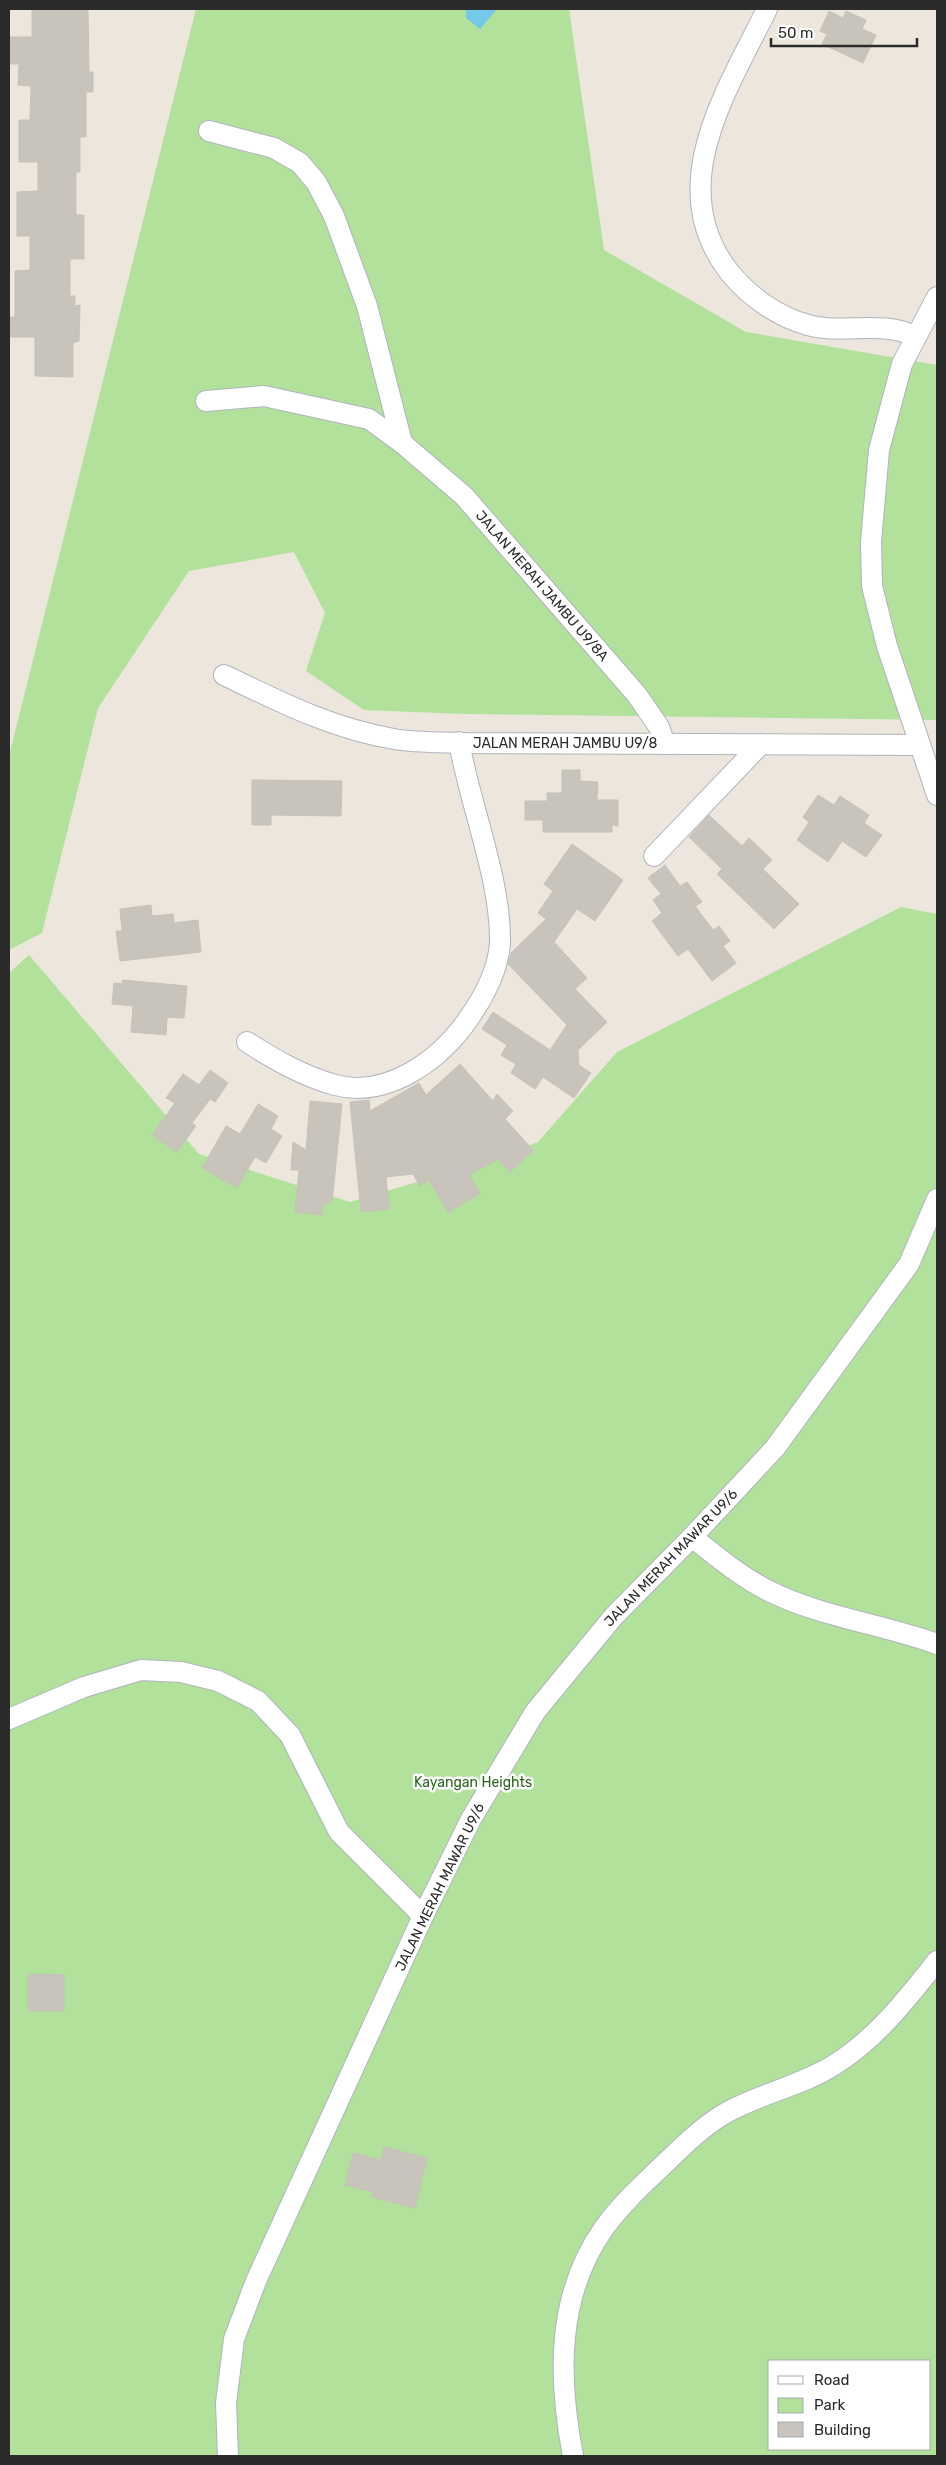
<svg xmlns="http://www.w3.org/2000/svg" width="946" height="2465" font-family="Rubik,sans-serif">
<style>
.green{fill:#b2e19c;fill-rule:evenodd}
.water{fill:#74c8ea}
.building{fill:#c8c4bc;stroke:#c7c2b7}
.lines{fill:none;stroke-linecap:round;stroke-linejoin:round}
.minor-casing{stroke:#b1b3be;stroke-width:22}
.minor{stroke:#fff;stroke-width:20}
.labels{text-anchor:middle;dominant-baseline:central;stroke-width:5;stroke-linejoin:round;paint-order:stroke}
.street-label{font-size:14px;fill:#2b2b2b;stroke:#fff}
.park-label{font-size:14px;fill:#2a661d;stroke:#fff}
</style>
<rect width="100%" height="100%" fill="#ece6dd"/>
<g class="green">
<polygon points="196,9 569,9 604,250 746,332 937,365 937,720 465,714 364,710 306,671 325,613 294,552 189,571 98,708 42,933 9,950 9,756"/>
<path d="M 901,907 L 937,914 L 937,2456 L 9,2456 L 9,973 L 29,955 L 199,1154 L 350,1202 L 491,1160 L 538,1142 L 617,1052 ZM 770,2361 L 930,2361 L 930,2449 L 770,2449 Z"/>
</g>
<polygon class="water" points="466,9 497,9 480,29 466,18"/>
<g class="building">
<polygon points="32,9 88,9 89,72 93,72 93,92 86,92 86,137 80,137 80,172 76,172 76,215 84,215 84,259 70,259 70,296 75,296 75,306 80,305 79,341 73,343 73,377 35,376 35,337 9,337 9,317 15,317 15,271 30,270 30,236 17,236 17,192 38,191 38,162 19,162 19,120 30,120 31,86 18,85 19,64 9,64 9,37 32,37"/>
<polygon points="829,11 843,18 846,11 866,20 862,29 876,35 863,63 822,44 827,34 820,31"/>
<polygon points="562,770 580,770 580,781 598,782 597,800 618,800 618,826 612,825 612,832 543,832 543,820 525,820 525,801 547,801 547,793 562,793"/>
<polygon points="252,780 342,781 341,816 271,815 271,825 252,825"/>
<polygon points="818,795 834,805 840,796 869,815 864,823 882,835 866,857 842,841 828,862 797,840 809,822 803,817"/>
<polygon points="709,815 742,846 749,838 772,860 763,869 799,904 774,929 717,874 722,869 689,837"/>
<polygon points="572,844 623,880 595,921 577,909 554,942 587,978 575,989 607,1022 578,1050 579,1065 591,1073 574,1098 543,1077 535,1089 511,1073 516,1064 501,1055 507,1045 482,1029 493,1012 550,1050 567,1025 508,964 511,953 546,919 538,913 553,891 544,884"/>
<polygon points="665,865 680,886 687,882 702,902 695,906 713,930 719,926 730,941 723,946 736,963 712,981 688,949 678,956 652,921 662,913 653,900 661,894 648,878"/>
<polygon points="151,905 152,916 173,914 174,923 198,920 201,952 120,961 116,931 122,931 120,909"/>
<polygon points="122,980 187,986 184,1018 167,1017 166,1035 131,1032 133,1006 112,1004 114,983 123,984"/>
<polygon points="460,1064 493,1101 497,1094 513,1111 505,1119 533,1150 510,1172 498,1159 469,1175 480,1194 448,1212 429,1180 420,1186 413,1174 386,1177 389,1209 361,1212 350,1102 369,1100 370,1111 419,1083 426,1095"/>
<polygon points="210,1070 228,1083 215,1102 210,1099 192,1123 196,1126 177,1152 152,1135 175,1103 166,1098 183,1074 199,1085"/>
<polygon points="310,1101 342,1104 332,1203 324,1203 322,1215 295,1212 299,1170 291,1170 293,1142 306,1150"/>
<polygon points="258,1104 278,1116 271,1129 282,1136 266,1163 255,1157 237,1188 202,1168 226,1126 240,1134"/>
<polygon points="28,1974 64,1975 64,2011 28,2011"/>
<polygon points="384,2147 427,2158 415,2208 372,2197 373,2192 345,2185 353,2153 381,2160"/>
</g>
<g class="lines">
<defs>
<g id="minor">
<path d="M 767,9 C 727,91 662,187 730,273 C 750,297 778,317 808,325 C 843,335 882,319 916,337"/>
<polyline points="209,131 274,148 300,163 316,182 334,216 367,306 402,443"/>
<polyline points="937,297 902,364 879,450 871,542 872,586 887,646 937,795"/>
<polyline points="206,401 264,396 369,419 402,443 464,496 637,695 659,727 665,744"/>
<path d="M 224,675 C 280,702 333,729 394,739 C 418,743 443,742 467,743 L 920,745"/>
<polyline points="654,856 761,744"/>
<path d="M 247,1042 C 275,1060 303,1076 335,1085 C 388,1099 441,1059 469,1018 C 484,997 499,968 500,942 C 501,880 470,805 459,742"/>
<path d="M 692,1537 C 716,1556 740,1576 767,1590 C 820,1617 882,1624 937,1644"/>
<polyline points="9,1719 84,1687 141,1670 181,1672 218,1681 258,1701 290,1735 339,1832 423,1916"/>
<polyline points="228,2456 226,2403 234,2339 256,2281 423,1916 471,1819 535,1712 614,1616 692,1537 775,1448 909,1264 937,1199"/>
<path d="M 573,2456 C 558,2378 556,2296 604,2228 C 620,2206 639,2188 658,2170 C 679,2150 699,2129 724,2114 C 758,2094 801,2086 834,2065 C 876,2039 907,1999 937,1961"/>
</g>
</defs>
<use href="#minor" class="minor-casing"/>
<use href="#minor" class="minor"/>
</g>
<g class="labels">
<g class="street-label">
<text transform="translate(542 586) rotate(49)">JALAN MERAH JAMBU U9/8A</text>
<text x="565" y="743">JALAN MERAH JAMBU U9/8</text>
<text transform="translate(671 1558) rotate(-46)">JALAN MERAH MAWAR U9/6</text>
<text transform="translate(440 1887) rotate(-64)">JALAN MERAH MAWAR U9/6</text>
</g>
<g class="park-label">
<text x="473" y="1782">Kayangan Heights</text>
</g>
</g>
<rect width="946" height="2465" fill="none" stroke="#2b2b2b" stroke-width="20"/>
<rect x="768" y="2360" width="162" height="90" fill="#ffffff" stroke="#aaaaaa"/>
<rect x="778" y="2376" width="25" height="8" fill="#ffffff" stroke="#aaaaaa"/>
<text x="814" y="2385" font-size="15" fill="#2b2b2b">Road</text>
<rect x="778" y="2398" width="25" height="15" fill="#b2e19c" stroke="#aaaaaa"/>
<text x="814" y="2410" font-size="15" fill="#2b2b2b">Park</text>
<rect x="778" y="2422" width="25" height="15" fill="#c8c4bc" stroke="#aaaaaa"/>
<text x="814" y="2435" font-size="15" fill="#2b2b2b">Building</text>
<path d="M771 38v8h146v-8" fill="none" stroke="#2b2b2b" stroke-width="2.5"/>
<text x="778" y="38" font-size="15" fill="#2b2b2b" stroke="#ffffff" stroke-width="4" paint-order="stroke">50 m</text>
</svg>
